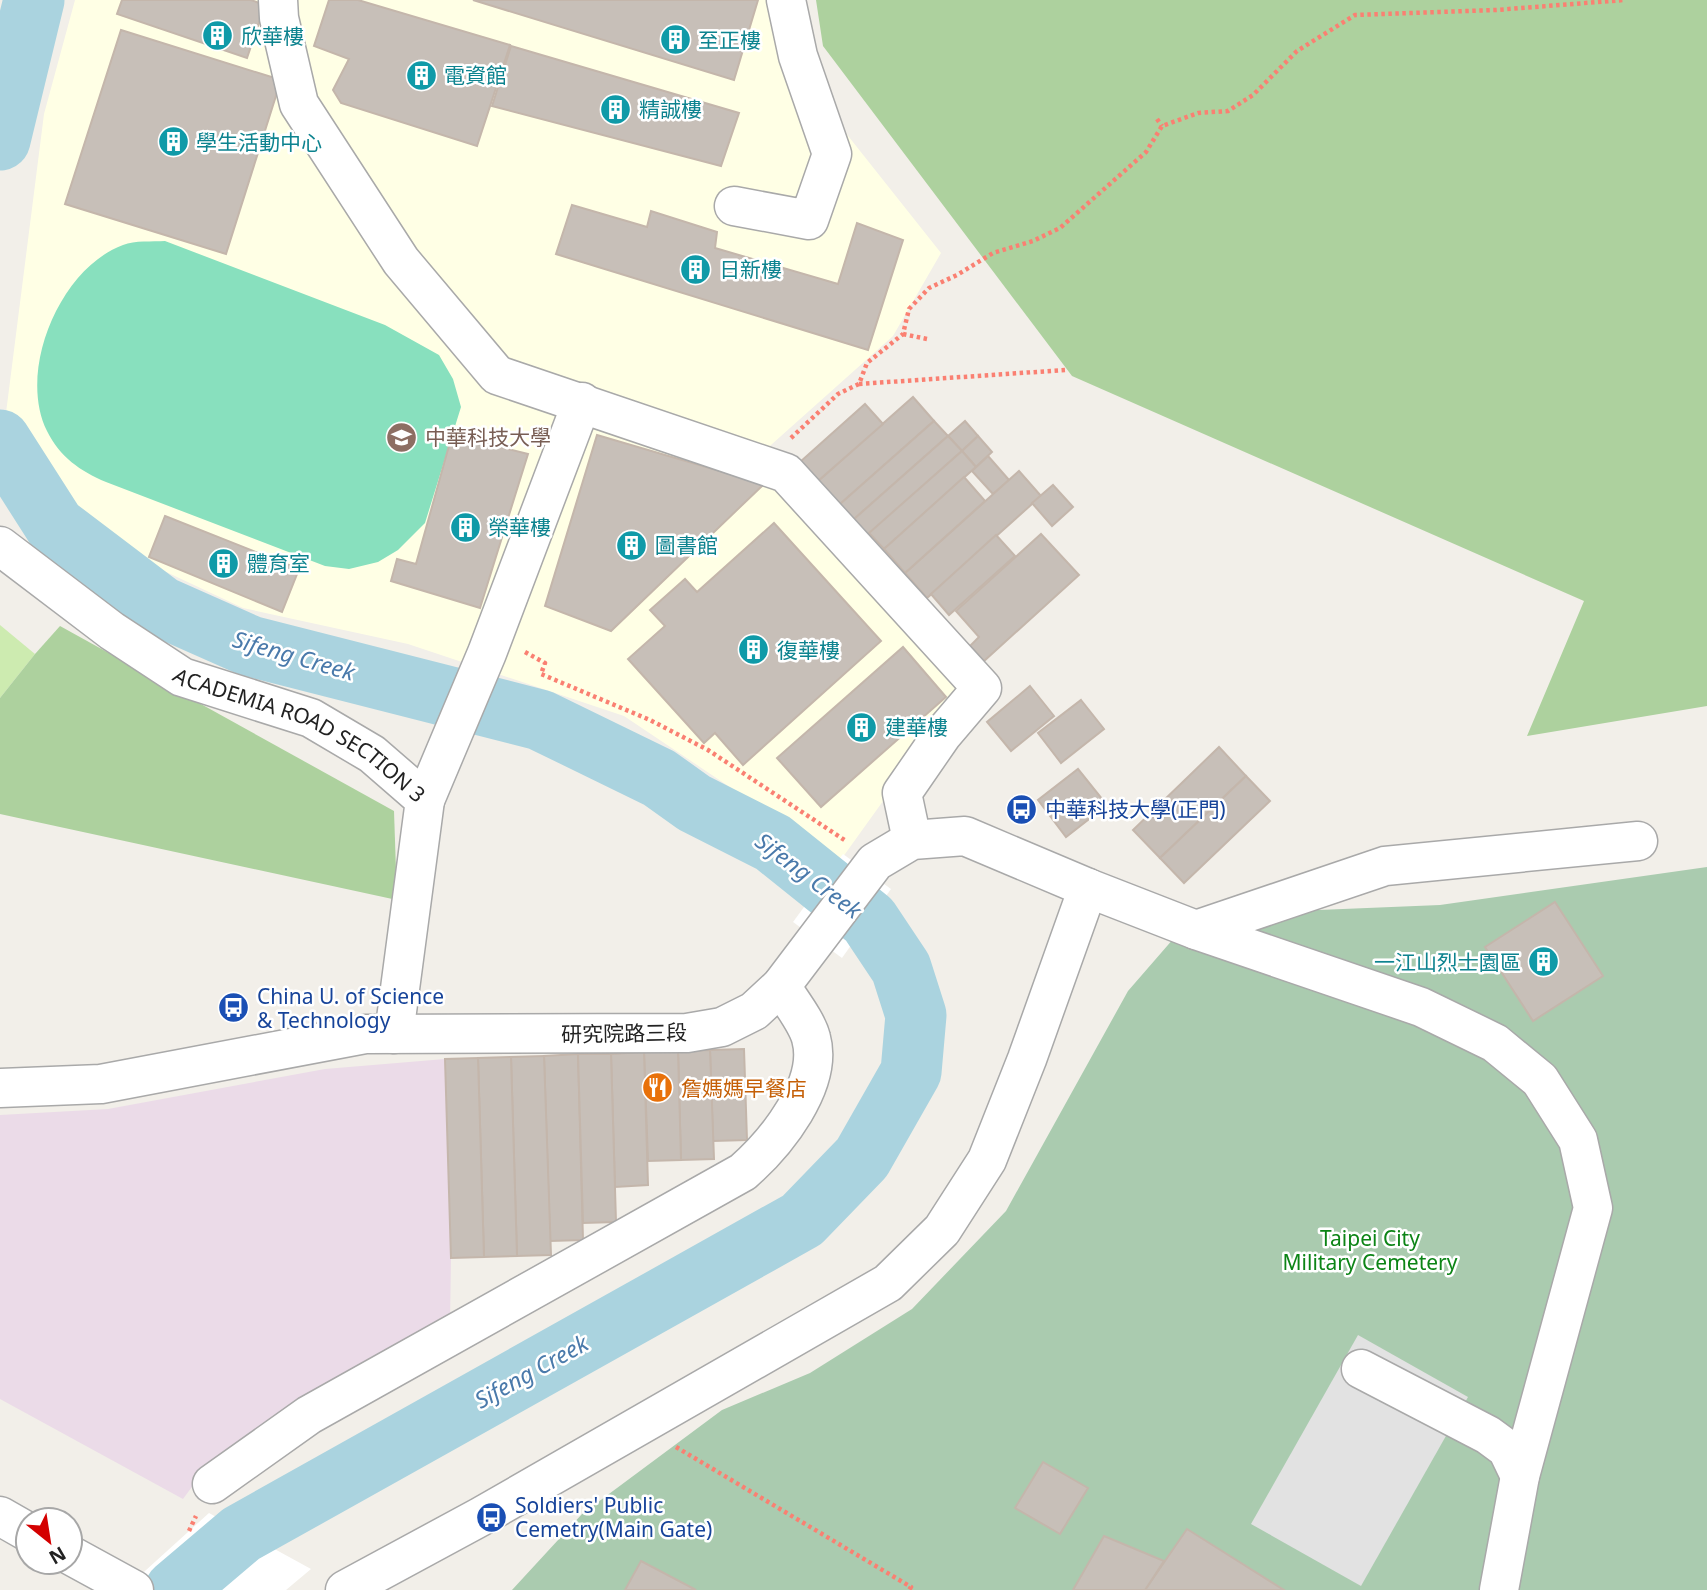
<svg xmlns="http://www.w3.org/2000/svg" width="1707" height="1590" font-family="'Noto Sans','Noto Sans TC',sans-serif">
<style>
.industrial{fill:#ebdbe8}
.education{fill:#ffffe5}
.grass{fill:#cdebb0}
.forest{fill:#add19e}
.cemetery{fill:#aacbaf}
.pitch{fill:#88e0be}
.parking{fill:#e2e2e2}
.pier{fill:#fff}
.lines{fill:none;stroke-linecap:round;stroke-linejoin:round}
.river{stroke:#aad3df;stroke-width:61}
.building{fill:#c7bfb8;stroke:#c4b6ab;stroke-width:2}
.minor-casing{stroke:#a9a9a9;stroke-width:41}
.path{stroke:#fa8072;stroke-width:4.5;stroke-dasharray:3.5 3.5;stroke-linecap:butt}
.minor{stroke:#fff;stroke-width:38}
.labels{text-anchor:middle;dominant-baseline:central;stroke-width:5;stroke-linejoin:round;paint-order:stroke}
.culture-label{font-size:21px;fill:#0d838f;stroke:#fff;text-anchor:start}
.education-label{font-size:21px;fill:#785e54;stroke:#fff;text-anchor:start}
.street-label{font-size:21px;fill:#222;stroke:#fff}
.transit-label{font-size:21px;fill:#164399;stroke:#fff;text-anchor:start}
.food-label{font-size:21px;fill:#c56008;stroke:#fff;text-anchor:start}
.park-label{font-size:21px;fill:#0c8416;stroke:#fff}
.water-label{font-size:23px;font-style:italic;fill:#4a7aab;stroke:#fff}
</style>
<rect width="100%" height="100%" fill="#f2efe9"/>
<polygon class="industrial" points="445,1059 451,1258 450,1323 197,1480 183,1499 0,1399 0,1115 108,1109 325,1069"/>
<polygon class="education" points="75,0 805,0 809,38 845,132 941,253 893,336 752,462 962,691 840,861 624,716 408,644 243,608 145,562 83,515 6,413 44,114"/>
<polygon class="grass" points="0,625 35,654 0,698"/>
<g class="forest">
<polygon points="816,0 1707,0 1707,706 1527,736 1584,601 1072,376 823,46"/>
<polygon points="60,626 394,811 397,900 0,814 0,698 35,654"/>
</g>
<polygon class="cemetery" points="1707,867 1707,1590 512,1590 582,1514 722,1410 810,1373 912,1309 1006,1211 1128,991 1194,915 1440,905"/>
<path class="pitch" d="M 165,241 L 385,325 L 439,355 L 453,379 L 461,407 L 425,523 L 398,550 L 378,562 L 349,569 L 325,566 L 106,482 C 80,471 60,457 47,431 C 17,371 60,268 123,245 C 135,240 152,242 165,241 Z"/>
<polygon class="parking" points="1358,1335 1468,1397 1361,1586 1251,1524"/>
<g class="pier">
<polygon points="843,854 891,889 842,958 793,922"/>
<polygon points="209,1513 311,1569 286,1590 124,1590"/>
</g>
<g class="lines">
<g class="river">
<polyline points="0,140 34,0"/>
<polyline points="0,440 55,526 162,607 250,646 540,720 659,778 694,803 773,843 869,920 901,968 916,1015 911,1072 862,1158 802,1220 241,1534 175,1590"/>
</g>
</g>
<g class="building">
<polygon points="122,0 251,0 265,5 247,58 117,14"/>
<polygon points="329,0 358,0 510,45 477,146 341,103 333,90 349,59 314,46"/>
<polygon points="473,0 758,0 734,80"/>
<polygon points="121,30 281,80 226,254 65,204"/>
<polygon points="511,46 739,113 721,166 492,106"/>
<polygon points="572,205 647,227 651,211 717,232 715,248 838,284 857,223 903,240 868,350 556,254"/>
<polygon points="913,397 934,421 839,505 818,481"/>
<polygon points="865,404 883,424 818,481 800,462"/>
<polygon points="934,421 948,436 853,520 839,505"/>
<polygon points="965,421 978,436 962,451 948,436"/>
<polygon points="452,435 528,454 480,608 391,581 397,559 416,564"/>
<polygon points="597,435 764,484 611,631 545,606"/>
<polygon points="948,436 962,451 867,536 853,520"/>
<polygon points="978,436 992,452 976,467 962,451"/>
<polygon points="962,451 976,467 884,549 869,533"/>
<polygon points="988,456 1009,480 993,494 972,471"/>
<polygon points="1019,471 1041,496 927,598 905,573"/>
<polygon points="964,477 985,501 905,573 884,549"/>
<polygon points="1053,485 1073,507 1052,526 1032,503"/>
<polygon points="165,516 299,569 282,612 149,557"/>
<polygon points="774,523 881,641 743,765 715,733 704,743 628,659 665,626 650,610 685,579 697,592"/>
<polygon points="1041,534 1079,575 984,661 970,646 979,637 956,611"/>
<polygon points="996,535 1015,556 949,615 931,594"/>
<polygon points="903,647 946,697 821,807 777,758"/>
<polygon points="1030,686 1054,716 1011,751 987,722"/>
<polygon points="1081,700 1104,729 1061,763 1038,733"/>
<polygon points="1219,747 1246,776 1160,858 1133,830"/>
<polygon points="1078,769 1107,805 1066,837 1038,800"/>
<polygon points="1246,776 1270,801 1184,883 1160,858"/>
<polygon points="1555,902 1603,976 1533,1021 1485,947"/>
<polygon points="744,1049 747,1140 713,1141 710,1050"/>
<polygon points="710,1050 714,1159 681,1160 678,1051"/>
<polygon points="678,1051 681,1160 648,1161 644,1052"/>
<polygon points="644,1052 648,1185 615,1187 611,1054"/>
<polygon points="578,1054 583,1240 550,1241 544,1056"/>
<polygon points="578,1054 611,1054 616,1222 583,1223"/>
<polygon points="544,1056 551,1255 517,1256 511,1057"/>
<polygon points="511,1057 517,1256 484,1257 478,1058"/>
<polygon points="478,1058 484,1257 451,1258 445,1059"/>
<polygon points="1043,1462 1088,1488 1060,1534 1015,1508"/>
<polygon points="1187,1529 1284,1590 1145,1590"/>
<polygon points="1104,1536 1164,1561 1145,1590 1073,1590"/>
<polygon points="641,1561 696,1590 625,1590"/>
</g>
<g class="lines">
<defs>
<g id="minor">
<polyline points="278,0 279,18 299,104 401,261 497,375 786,473 982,688 942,735 902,793 912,840"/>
<polyline points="734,206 809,220 832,154 798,56 786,0"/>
<path id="s1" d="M 0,546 L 112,631 L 182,677 L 311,718 L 372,754 L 425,800 L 394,1034"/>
<polyline points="425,800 487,653 582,402"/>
<polyline points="1196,930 1385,866 1638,841"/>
<polyline points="0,1088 101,1084 365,1034 687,1033 722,1027 754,1011 781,986 875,862 912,840 965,836 1088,888 1196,930 1421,1007 1495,1043 1540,1080 1578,1140 1593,1208 1520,1476 1499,1590"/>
<polyline points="1361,1369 1488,1435 1507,1449 1520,1476"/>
<path d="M 212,1484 L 309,1415 L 743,1172 C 776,1143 824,1084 811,1038 C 807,1022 790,1001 781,986"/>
<polyline points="0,1516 28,1532"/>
<polyline points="70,1555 134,1590"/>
<polyline points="345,1590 480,1517 888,1283 942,1230 987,1160 1027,1059 1088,888"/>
</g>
</defs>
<use href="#minor" class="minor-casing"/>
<g class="path">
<polyline points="1157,119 1162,126"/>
<polyline points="903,334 927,339"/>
<polyline points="859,384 1065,370"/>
<polyline points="791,438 838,394 859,384 867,363 903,334 909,309 929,288 957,275 993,253 1033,241 1060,228 1146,152 1162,126 1198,113 1228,111 1253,95 1297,51 1355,15 1496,10 1624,0"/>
<polyline points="525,652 545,663 541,674 650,720 708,750 846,841"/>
<polyline points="676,1447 911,1587 909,1590"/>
<polyline points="189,1531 196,1516"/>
</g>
<use href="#minor" class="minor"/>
</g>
<defs>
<symbol id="building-disc" viewBox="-11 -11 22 22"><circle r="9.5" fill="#0f9aa8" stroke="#fff"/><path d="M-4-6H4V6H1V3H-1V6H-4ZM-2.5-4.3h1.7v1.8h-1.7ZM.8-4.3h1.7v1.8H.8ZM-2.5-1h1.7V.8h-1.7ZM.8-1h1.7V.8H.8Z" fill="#fff"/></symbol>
<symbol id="university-disc" viewBox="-11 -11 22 22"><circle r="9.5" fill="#8d6e63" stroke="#fff"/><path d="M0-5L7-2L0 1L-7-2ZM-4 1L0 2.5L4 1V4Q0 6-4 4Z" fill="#fff"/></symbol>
<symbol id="bus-disc" viewBox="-11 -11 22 22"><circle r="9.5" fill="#1a4fb4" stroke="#fff"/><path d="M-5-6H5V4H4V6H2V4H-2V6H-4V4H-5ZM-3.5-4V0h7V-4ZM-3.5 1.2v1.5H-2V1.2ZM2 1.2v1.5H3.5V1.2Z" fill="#fff"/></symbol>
<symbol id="restaurant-disc" viewBox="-11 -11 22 22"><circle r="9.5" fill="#e8710a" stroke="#fff"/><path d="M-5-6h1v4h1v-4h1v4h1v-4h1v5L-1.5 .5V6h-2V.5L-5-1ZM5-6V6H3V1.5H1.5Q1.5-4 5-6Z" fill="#fff"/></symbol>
</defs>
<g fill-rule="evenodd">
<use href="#building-disc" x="200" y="18" width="35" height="35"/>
<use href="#building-disc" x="658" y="22" width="35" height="35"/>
<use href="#building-disc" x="404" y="58" width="35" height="35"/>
<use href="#building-disc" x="598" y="92" width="35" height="35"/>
<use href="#building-disc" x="156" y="124" width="35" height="35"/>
<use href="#building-disc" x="678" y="252" width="35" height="35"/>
<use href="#university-disc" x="384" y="420" width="35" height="35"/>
<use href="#building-disc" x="448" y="510" width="35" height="35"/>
<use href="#building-disc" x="614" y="528" width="35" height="35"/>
<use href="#building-disc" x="206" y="546" width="35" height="35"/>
<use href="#building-disc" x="736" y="632" width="35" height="35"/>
<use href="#building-disc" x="844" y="710" width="35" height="35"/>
<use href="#bus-disc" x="1004" y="792" width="35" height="35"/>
<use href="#building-disc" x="1526" y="944" width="35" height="35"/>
<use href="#bus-disc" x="216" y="990" width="35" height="35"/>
<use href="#restaurant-disc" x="640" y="1070" width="35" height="35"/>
<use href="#bus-disc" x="474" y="1500" width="35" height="35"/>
</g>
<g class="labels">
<g class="culture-label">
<text x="241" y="36">欣華樓</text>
<text x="698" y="40">至正樓</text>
<text x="444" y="75">電資館</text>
<text x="639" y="109">精誠樓</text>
<text x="196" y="142">學生活動中心</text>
<text x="719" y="269">日新樓</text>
<text x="488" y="527">榮華樓</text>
<text x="655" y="545">圖書館</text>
<text x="247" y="563">體育室</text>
<text x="777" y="650">復華樓</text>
<text x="885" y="727">建華樓</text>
<text x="1521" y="962" text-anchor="end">一江山烈士園區</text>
</g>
<g class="education-label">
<text x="425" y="437">中華科技大學</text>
</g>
<g class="street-label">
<text stroke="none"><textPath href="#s1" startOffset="357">ACADEMIA ROAD SECTION 3</textPath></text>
<text transform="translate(624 1033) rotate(-1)">研究院路三段</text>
</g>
<g class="transit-label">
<text x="1045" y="809">中華科技大學(正門)</text>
<text x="257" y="996">China U. of Science<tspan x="257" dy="24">&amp; Technology</tspan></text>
<text x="515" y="1505">Soldiers' Public<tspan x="515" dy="24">Cemetry(Main Gate)</tspan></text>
</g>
<g class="food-label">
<text x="681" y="1088">詹媽媽早餐店</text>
</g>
<g class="park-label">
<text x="1370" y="1238">Taipei City<tspan x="1370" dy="24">Military Cemetery</tspan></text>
</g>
<g class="water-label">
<text transform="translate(294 655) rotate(16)">Sifeng Creek</text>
<text transform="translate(809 875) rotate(37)">Sifeng Creek</text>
<text transform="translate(531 1371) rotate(-29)">Sifeng Creek</text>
</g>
</g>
<g transform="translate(49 1541) rotate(150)"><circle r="33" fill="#ffffff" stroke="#a7a7a7" stroke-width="2"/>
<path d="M0-5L12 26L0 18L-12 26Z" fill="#d40000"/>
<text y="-10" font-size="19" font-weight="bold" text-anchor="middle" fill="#222222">N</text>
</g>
</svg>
